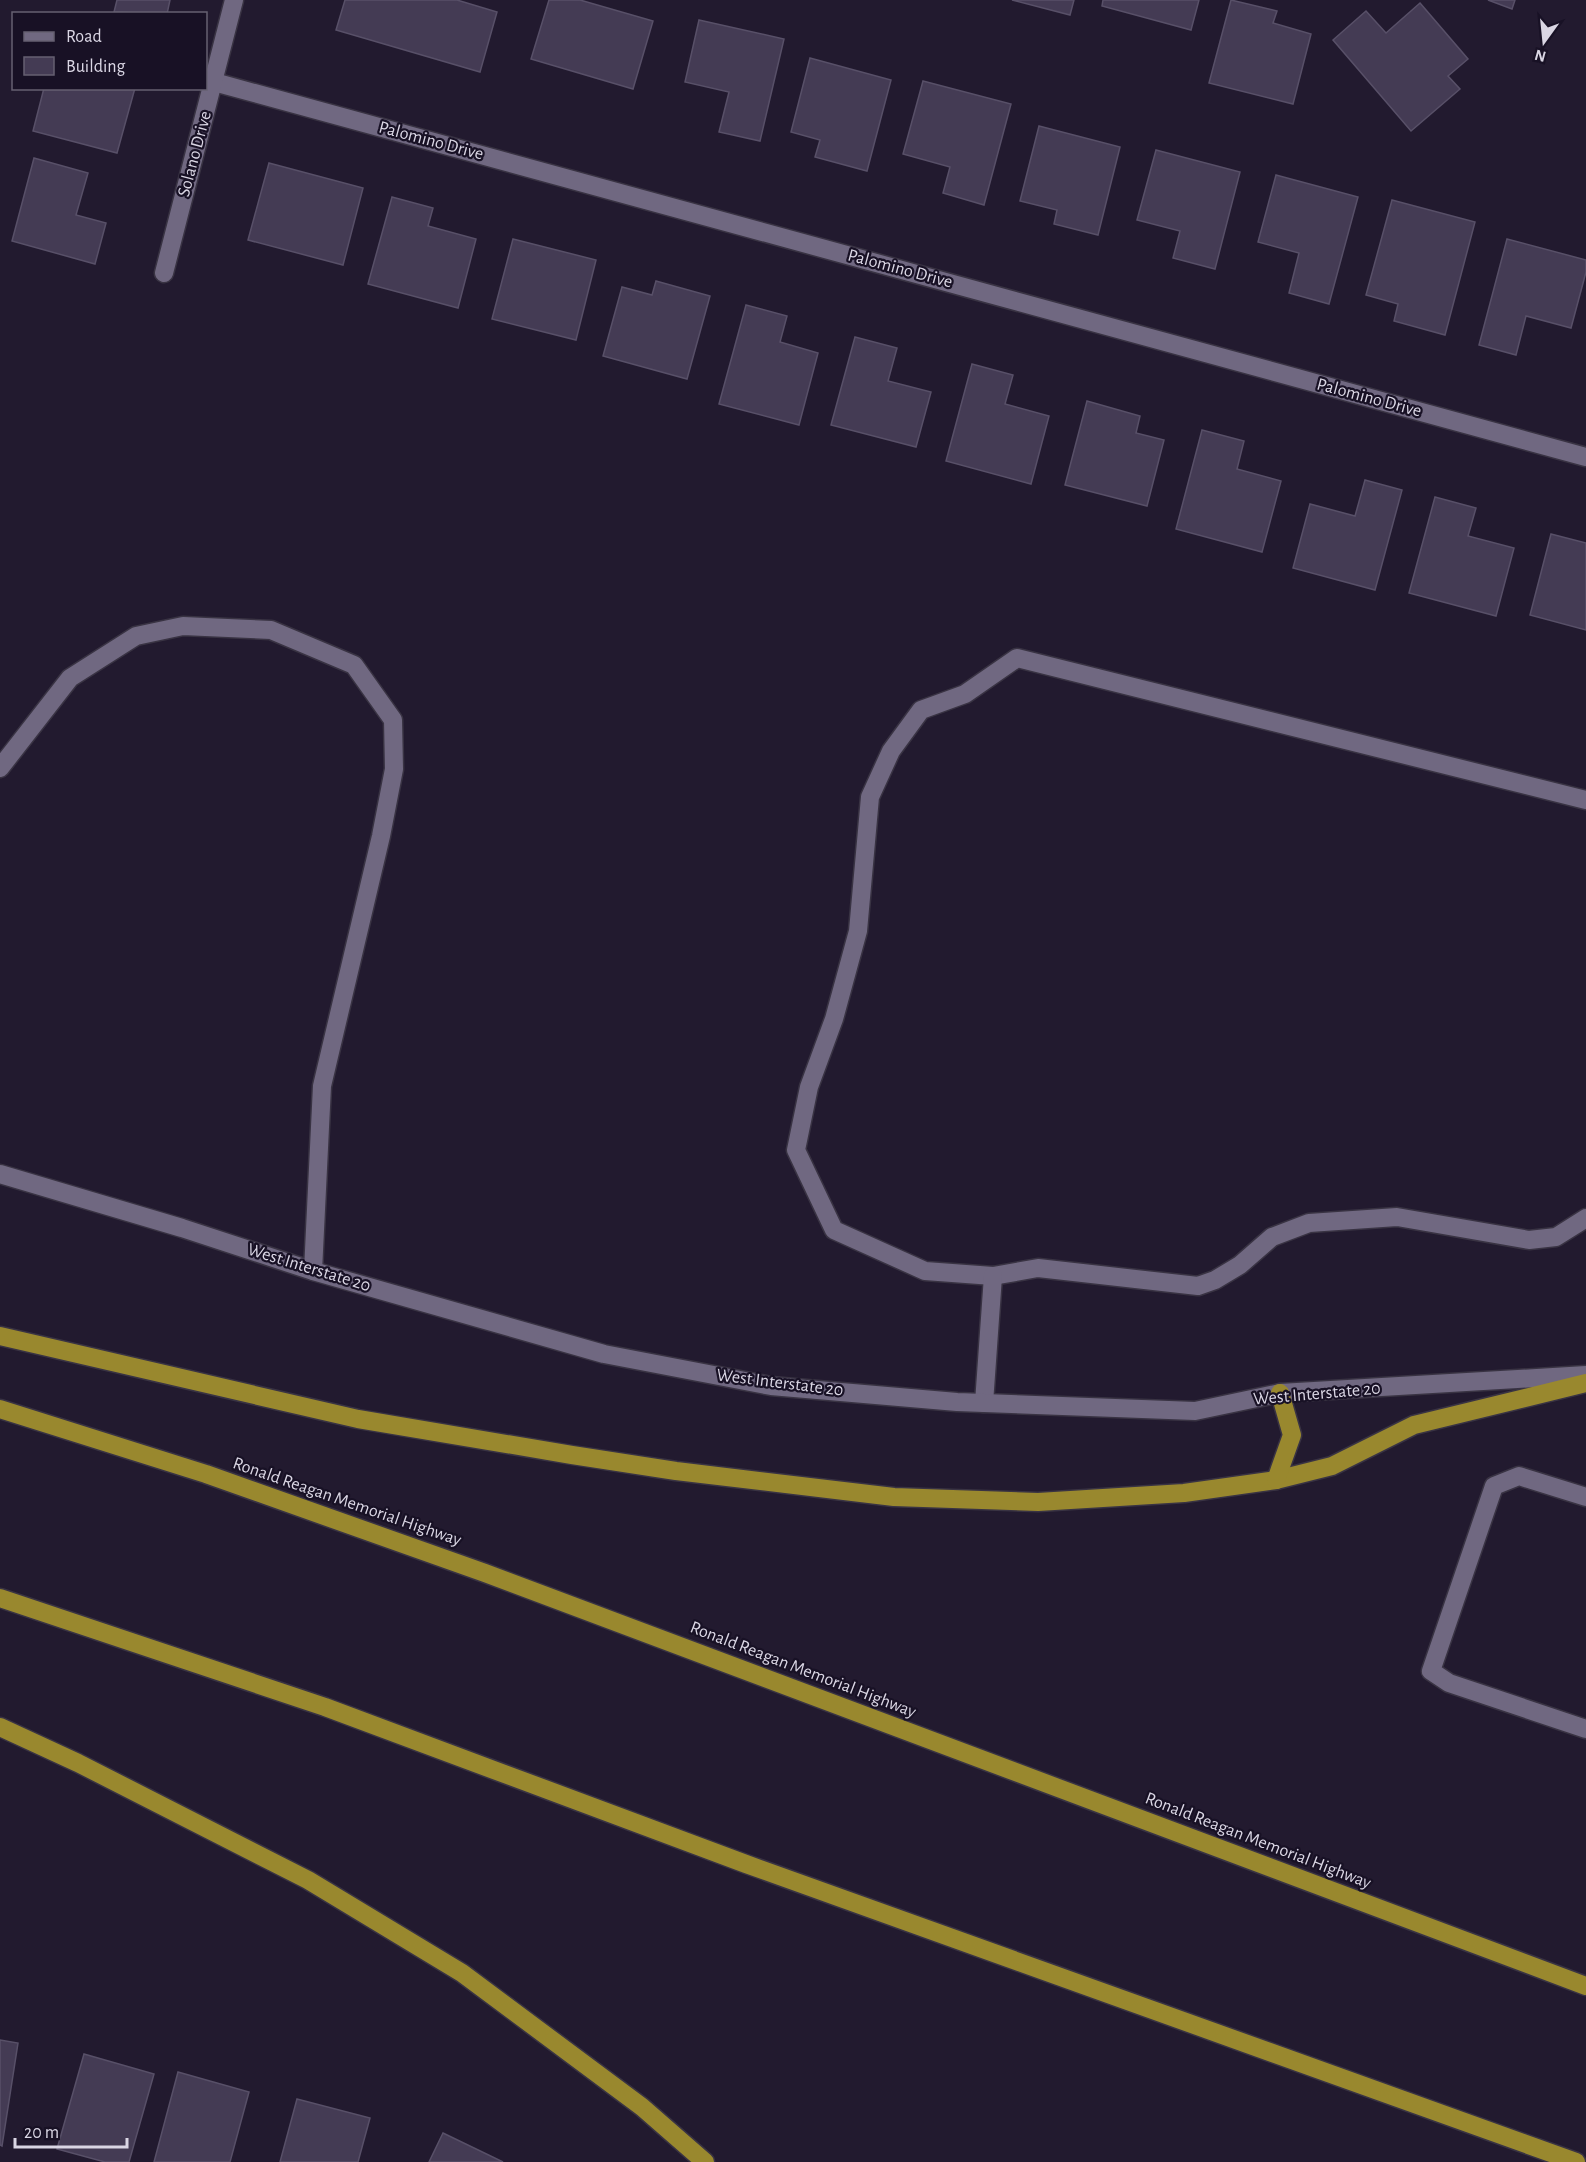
<svg xmlns="http://www.w3.org/2000/svg" width="1586" height="2162" font-family="'Alegreya Sans',sans-serif">
<style>
.building{fill:#443b54;stroke:#585068;stroke-width:1.5}
.lines{fill:none;stroke-linecap:round;stroke-linejoin:round}
.service-casing{stroke:#393343;stroke-width:21}
.minor-casing{stroke:#393343;stroke-width:21}
.motorway-casing{stroke:#393343;stroke-width:21}
.service{stroke:#706881;stroke-width:18}
.minor{stroke:#706881;stroke-width:18}
.motorway{stroke:#99882e;stroke-width:18}
.labels{text-anchor:middle;dominant-baseline:central;stroke-width:4.5;stroke-linejoin:round;paint-order:stroke}
.street-label{font-size:18px;fill:#dad6e4;stroke:#181125}
</style>
<rect width="100%" height="100%" fill="#221a2f"/>
<g class="building">
<polygon points="117,0 170,0 167,14 114,12"/>
<polygon points="345,0 457,0 497,12 480,72 336,30"/>
<polygon points="549,0 580,0 653,21 633,89 531,59"/>
<polygon points="1012,0 1074,0 1070,15"/>
<polygon points="1103,0 1199,0 1191,30 1102,6"/>
<polygon points="1231,0 1277,11 1273,23 1311,34 1293,104 1209,83"/>
<polygon points="1488,0 1515,0 1512,9"/>
<polygon points="1420,3 1468,59 1448,76 1460,89 1411,131 1333,40 1366,11 1386,33"/>
<polygon points="699,20 784,39 760,141 719,132 729,92 685,82"/>
<polygon points="810,58 891,80 867,171 815,157 820,140 791,132"/>
<polygon points="923,81 1011,104 984,205 943,193 950,167 903,154"/>
<polygon points="44,88 135,88 117,153 33,131"/>
<polygon points="1039,126 1120,147 1098,235 1054,224 1057,210 1020,201"/>
<polygon points="1156,150 1240,172 1215,269 1173,258 1180,231 1137,220"/>
<polygon points="34,158 88,173 76,215 106,223 95,264 12,241"/>
<polygon points="269,163 363,188 343,265 248,240"/>
<polygon points="1276,175 1358,197 1329,304 1289,293 1299,253 1258,242"/>
<polygon points="392,197 433,208 428,226 476,239 458,308 368,284"/>
<polygon points="1392,200 1475,222 1445,335 1394,321 1398,304 1366,295"/>
<polygon points="513,239 596,260 576,340 492,319"/>
<polygon points="1507,239 1586,260 1586,272 1571,328 1526,316 1516,355 1479,345"/>
<polygon points="656,281 710,296 687,379 603,356 622,287 652,295"/>
<polygon points="746,305 787,316 780,342 818,353 799,425 719,404"/>
<polygon points="855,337 897,348 888,381 931,392 916,447 831,425"/>
<polygon points="972,364 1013,375 1005,404 1049,416 1031,484 946,461"/>
<polygon points="1087,401 1140,416 1136,433 1164,440 1147,506 1065,485"/>
<polygon points="1202,430 1244,441 1237,469 1281,481 1262,552 1176,529"/>
<polygon points="1365,480 1402,490 1375,590 1293,568 1310,504 1355,516"/>
<polygon points="1435,497 1476,508 1468,536 1514,548 1496,616 1409,593"/>
<polygon points="1551,534 1586,543 1586,630 1530,615"/>
<polygon points="0,2040 18,2043 2,2146 0,2145"/>
<polygon points="84,2054 154,2074 129,2162 105,2162 57,2149"/>
<polygon points="178,2072 249,2092 230,2162 154,2162"/>
<polygon points="297,2099 370,2118 358,2162 280,2162"/>
<polygon points="443,2133 503,2162 429,2162"/>
</g>
<g class="lines">
<defs>
<g id="service">
<polyline points="0,768 70,678 136,636 183,626 271,630 354,665 393,720 394,769 381,836 322,1086 313,1271"/>
<polyline points="1586,800 1017,658 965,694 921,710 891,751 870,797 858,931 834,1019 809,1087 796,1150 834,1230 925,1271 993,1276 1038,1268 1198,1286 1215,1280 1240,1265 1272,1237 1309,1223 1397,1217 1529,1240 1556,1237 1586,1218"/>
<polyline points="984,1403 993,1276"/>
<polyline points="1586,1497 1519,1476 1494,1486 1431,1671 1449,1683 1586,1729"/>
</g>
<g id="minor">
<polyline points="214,82 1586,457"/>
<polyline points="164,273 234,0"/>
<polyline points="0,1174 182,1228 313,1271 604,1354 771,1386 957,1402 1195,1411 1280,1393 1586,1375"/>
</g>
<g id="motorway">
<polyline points="0,1336 358,1419 572,1455 676,1471 894,1497 1038,1502 1184,1493 1276,1480 1332,1466 1414,1425 1586,1383"/>
<polyline points="0,1409 206,1474 485,1573 1586,1986"/>
<polyline points="1276,1480 1292,1435 1280,1393"/>
<polyline points="0,1598 325,1707 746,1864 1576,2162"/>
<polyline points="0,1727 78,1763 308,1880 462,1973 642,2107 705,2162"/>
</g>
</defs>
<use href="#service" class="service-casing"/>
<use href="#minor" class="minor-casing"/>
<use href="#motorway" class="motorway-casing"/>
<use href="#service" class="service"/>
<use href="#minor" class="minor"/>
<use href="#motorway" class="motorway"/>
</g>
<g class="labels">
<g class="street-label">
<text transform="translate(431 141) rotate(15)">Palomino Drive</text>
<text transform="translate(195 154) rotate(-75)">Solano Drive</text>
<text transform="translate(900 269) rotate(15)">Palomino Drive</text>
<text transform="translate(1369 398) rotate(15)">Palomino Drive</text>
<text transform="translate(309 1268) rotate(17)">West Interstate 20</text>
<text transform="translate(780 1383) rotate(7)">West Interstate 20</text>
<text transform="translate(1317 1394) rotate(-5)">West Interstate 20</text>
<text transform="translate(347 1502) rotate(19)">Ronald Reagan Memorial Highway</text>
<text transform="translate(803 1670) rotate(21)">Ronald Reagan Memorial Highway</text>
<text transform="translate(1258 1841) rotate(21)">Ronald Reagan Memorial Highway</text>
</g>
</g>
<rect x="12" y="12" width="195" height="78" fill="#181125" stroke="#666071" stroke-width="1.5"/>
<rect x="24" y="32" width="30" height="9" fill="#706881" stroke="#666071" stroke-width="1.5"/>
<text x="66" y="42" font-size="18" fill="#dad6e4">Road</text>
<rect x="24" y="57" width="30" height="18" fill="#443b54" stroke="#666071" stroke-width="1.5"/>
<text x="66" y="72" font-size="18" fill="#dad6e4">Building</text>
<g transform="translate(1544 42) rotate(195)" stroke="#181125" stroke-width="4.5" paint-order="stroke">
<path d="M0-4.5L10 22L0 15L-10 22Z" fill="#dad6e4"/>
<text y="-9" font-size="16" font-weight="bold" text-anchor="middle" fill="#dad6e4">N</text>
</g>
<path d="M15 2138v9h112v-9" fill="none" stroke="#dad6e4" stroke-width="3"/>
<text x="24" y="2138" font-size="18" fill="#dad6e4" stroke="#181125" stroke-width="4.5" paint-order="stroke">20 m</text>
</svg>
